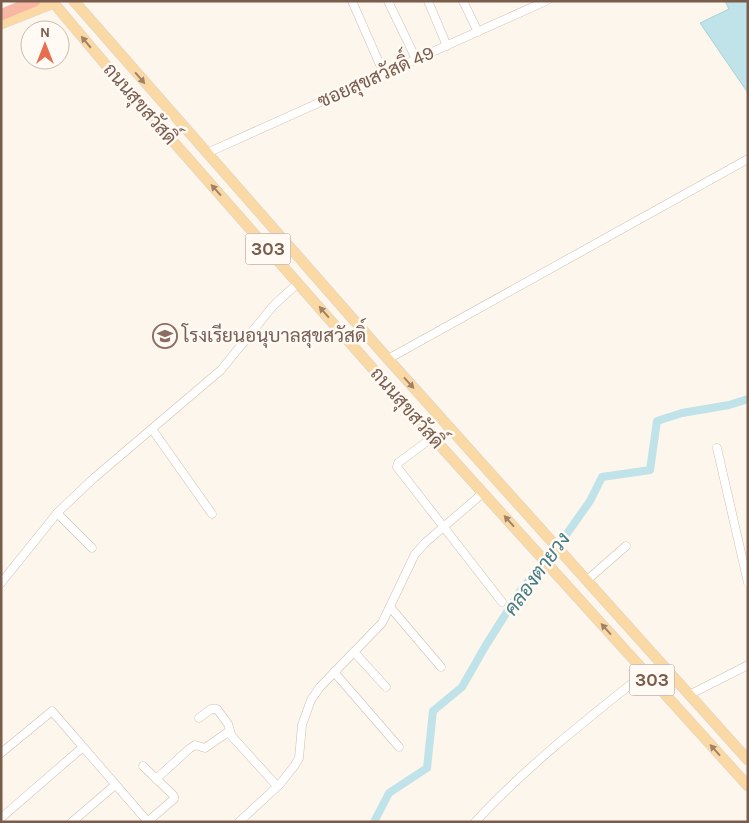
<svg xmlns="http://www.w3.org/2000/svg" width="749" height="823" font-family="Karla,Sarabun,sans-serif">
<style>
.water{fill:#bfe3e8;stroke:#a5d3da}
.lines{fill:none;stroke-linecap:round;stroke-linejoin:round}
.canal{stroke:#bfe3e8;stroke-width:8}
.minor-casing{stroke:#d1beb0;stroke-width:9}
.major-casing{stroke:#dad1cd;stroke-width:11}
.highway-casing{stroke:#dad1cd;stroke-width:12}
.minor{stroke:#fff;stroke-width:8}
.major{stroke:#fbd9a5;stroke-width:10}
.highway{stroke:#f7b7a3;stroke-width:11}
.oneway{fill:#a18267}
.labels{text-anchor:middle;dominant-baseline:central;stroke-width:5;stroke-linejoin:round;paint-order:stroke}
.shield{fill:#fffaf3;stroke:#a28b7f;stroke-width:1}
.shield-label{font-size:18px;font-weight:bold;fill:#7a5c4d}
.street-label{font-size:19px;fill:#7a5c4d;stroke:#fffaf3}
.education-label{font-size:19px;fill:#785e54;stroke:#fffaf3;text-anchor:start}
.water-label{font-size:20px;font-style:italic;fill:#437c86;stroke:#fffaf3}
</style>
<rect width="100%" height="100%" fill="#fdf6ec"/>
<polygon class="water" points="725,1 748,1 748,93 700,23 729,9"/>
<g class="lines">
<polyline class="canal" points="374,822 389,793 427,768 433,711 462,687 486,645 521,590 566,535 590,501 602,477 650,470 657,421 682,413 729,405 748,399"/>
<defs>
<g id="minor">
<polyline points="352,1 384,74"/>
<polyline points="388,1 416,59"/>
<polyline points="428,1 447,46"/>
<polyline points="463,1 478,32"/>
<polyline points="207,153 546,1"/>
<polyline points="388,359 748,159"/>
<polyline points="152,429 212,514"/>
<polyline points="433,437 398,463 397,467 502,602"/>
<polyline points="717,448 748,583"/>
<polyline points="57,513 92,548"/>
<polyline points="586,581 626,546"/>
<polyline points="1,583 58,512 94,478 221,370 273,306 298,283"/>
<polyline points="390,607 441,667"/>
<polyline points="354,652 386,687"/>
<polyline points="334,672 399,747"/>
<polyline points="689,695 748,665"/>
<polyline points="199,718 211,709 217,709 228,724 231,734"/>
<polyline points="1,753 52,711 148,822"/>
<polyline points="143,766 174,796 174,799 147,822"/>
<polyline points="156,779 189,749 195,745 205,748 228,732 277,786"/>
<polyline points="1,818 83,747"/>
<polyline points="72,822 115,785"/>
<polyline points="239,822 280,784 295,765 299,758 302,725 311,700 320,687 382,623 415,554 426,542 483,493"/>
<path d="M 475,822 C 527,766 586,720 645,673"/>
</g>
<g id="major">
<polyline points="52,1 106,65 446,452 748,786"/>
<polyline points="74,1 388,359 748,760"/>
<polyline points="1,24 54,3"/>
</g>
<polyline id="highway" points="1,15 35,1"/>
</defs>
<use href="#minor" class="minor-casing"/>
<use href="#major" class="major-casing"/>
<use href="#highway" class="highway-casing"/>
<use href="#minor" class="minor"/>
<use href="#major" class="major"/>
<use href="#highway" class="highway"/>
</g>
<defs><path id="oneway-solid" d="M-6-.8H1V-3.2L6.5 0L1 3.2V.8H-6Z" transform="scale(1.25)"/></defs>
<g class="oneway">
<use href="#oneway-solid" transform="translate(86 42) rotate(-130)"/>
<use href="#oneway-solid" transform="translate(140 78) rotate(49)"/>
<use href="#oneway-solid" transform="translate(216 190) rotate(-132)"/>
<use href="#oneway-solid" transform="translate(324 312) rotate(-131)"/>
<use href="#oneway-solid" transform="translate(409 383) rotate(48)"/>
<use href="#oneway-solid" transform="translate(509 521) rotate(-132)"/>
<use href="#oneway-solid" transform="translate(606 629) rotate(-132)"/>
<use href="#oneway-solid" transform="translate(715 750) rotate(-132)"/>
</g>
<defs>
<symbol id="school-ring" viewBox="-11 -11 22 22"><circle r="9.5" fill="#fffaf3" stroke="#8d6e63" stroke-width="1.5"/><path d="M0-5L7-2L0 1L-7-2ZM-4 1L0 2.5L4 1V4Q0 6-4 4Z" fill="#8d6e63"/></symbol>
</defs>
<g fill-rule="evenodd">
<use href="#school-ring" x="151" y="322" width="28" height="28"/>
</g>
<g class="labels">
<g class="shield">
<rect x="245.5" y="233.5" width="45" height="31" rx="4"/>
<rect x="629.5" y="664.5" width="45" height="31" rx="4"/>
</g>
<g class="shield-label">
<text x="268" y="249">303</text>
<text x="652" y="680">303</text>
</g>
<g class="street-label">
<text transform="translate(376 77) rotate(-24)">ซอยสุขสวัสดิ์ 49</text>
<text transform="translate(140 104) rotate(49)">ถนนสุขสวัสดิ์</text>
<text transform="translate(407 408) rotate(49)">ถนนสุขสวัสดิ์</text>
</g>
<g class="education-label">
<text x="182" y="336">โรงเรียนอนุบาลสุขสวัสดิ์</text>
</g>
<g class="water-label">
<text transform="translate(537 574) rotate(-54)">คลองตายวง</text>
</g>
</g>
<rect width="749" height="823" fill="none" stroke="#7a5c4d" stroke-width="5"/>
<g transform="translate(45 45)"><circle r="24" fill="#fffaf3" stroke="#cabbb1"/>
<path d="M0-4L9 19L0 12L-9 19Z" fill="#e76f51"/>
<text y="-8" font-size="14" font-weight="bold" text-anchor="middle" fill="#7a5c4d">N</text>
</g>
</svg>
